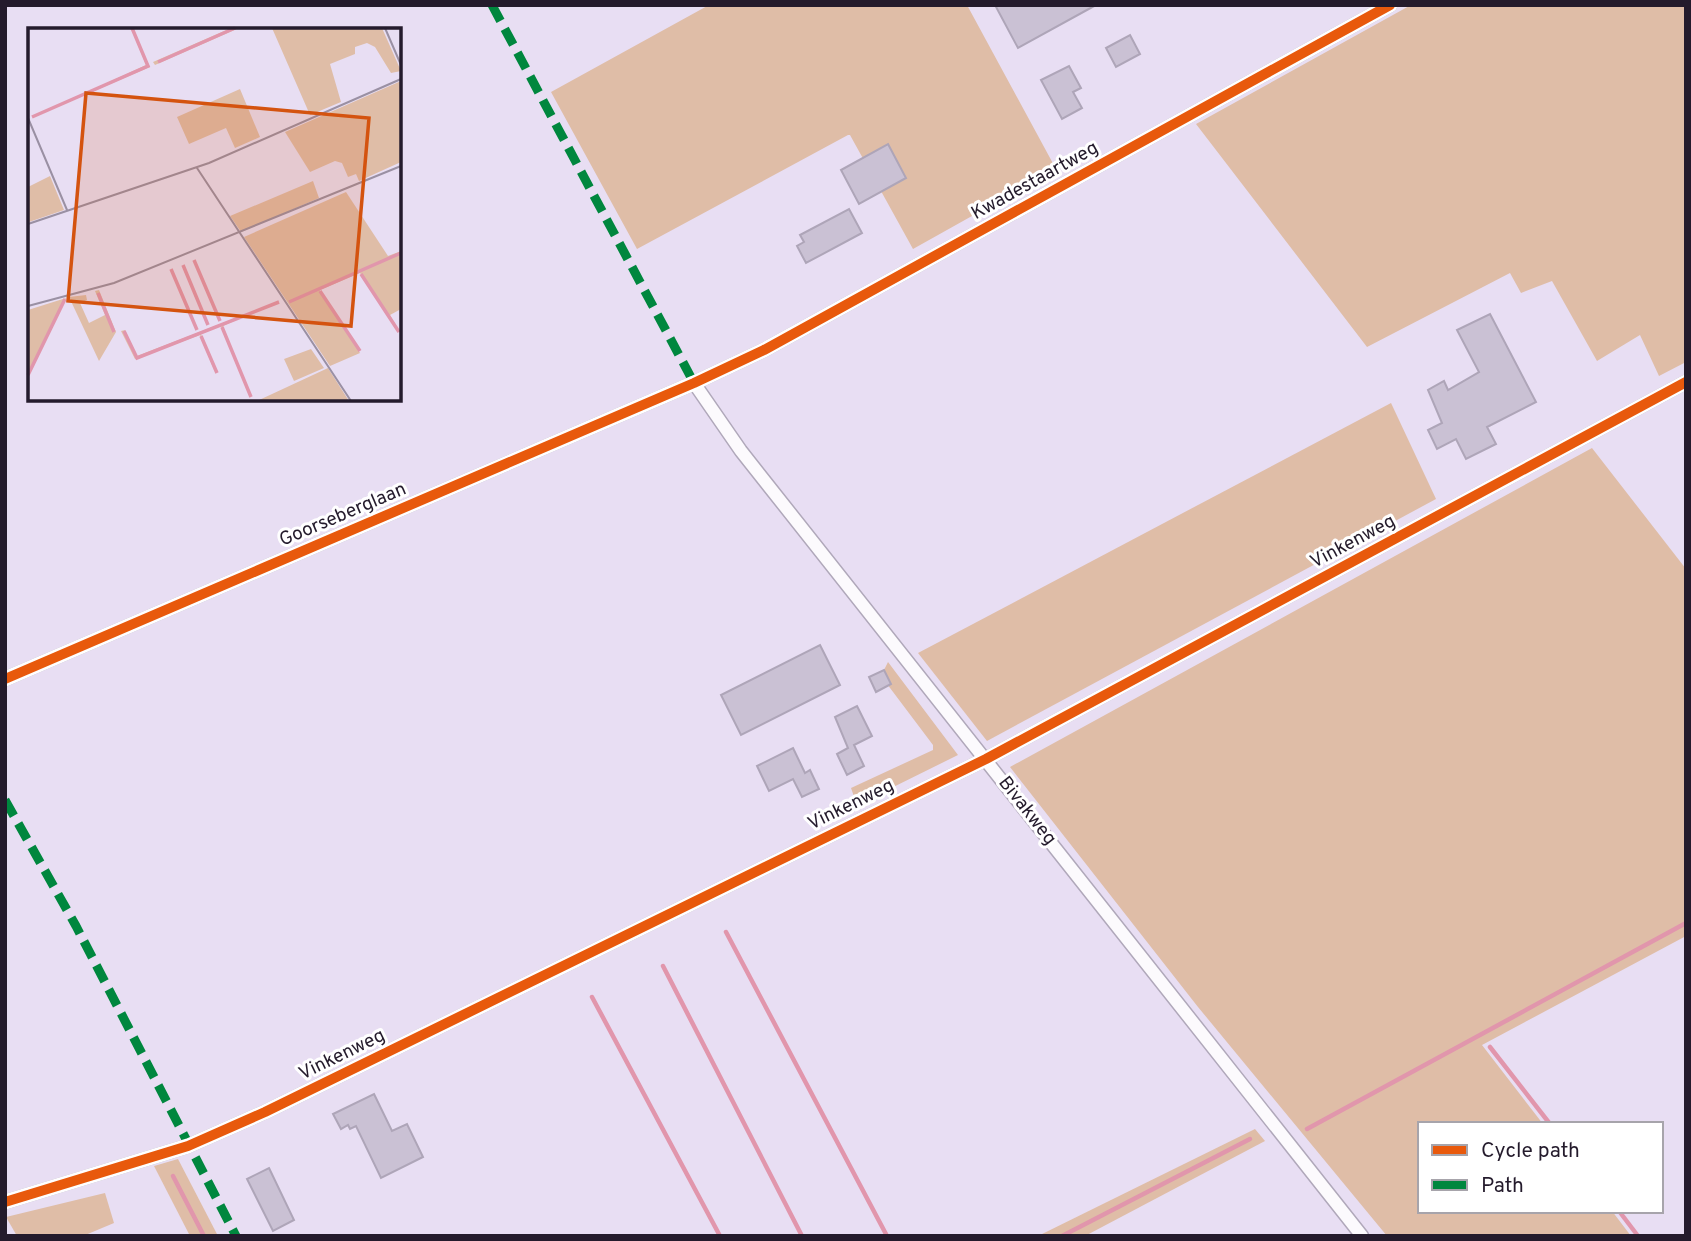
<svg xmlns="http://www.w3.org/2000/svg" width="1691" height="1241" font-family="Overpass,sans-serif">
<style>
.green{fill:#dfbda7}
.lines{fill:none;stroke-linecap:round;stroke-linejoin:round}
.stream{stroke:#e196ac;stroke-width:4.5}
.building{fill:#cac1d4;stroke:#aea5b8;stroke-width:2}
.minor-casing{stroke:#b0a8ba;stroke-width:15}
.minor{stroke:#fcfafd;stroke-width:12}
.quiet{stroke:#00873e;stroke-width:9;stroke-dasharray:18 9;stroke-linecap:butt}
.cycleway-casing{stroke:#fff;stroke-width:15}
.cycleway{stroke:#e8590c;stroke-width:10}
.labels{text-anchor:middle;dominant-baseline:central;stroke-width:6;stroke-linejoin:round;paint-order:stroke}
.street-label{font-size:19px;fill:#241b2c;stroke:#fff}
.inset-river{fill:none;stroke:#e196ac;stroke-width:3.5}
.inset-road{fill:none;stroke:#9a90a3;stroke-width:2}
.view{fill:#d4530f;fill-opacity:0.15;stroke:#d4530f;stroke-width:3.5}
.inset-edge{fill:none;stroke:#241b2c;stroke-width:3.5}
</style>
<rect width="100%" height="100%" fill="#e8def3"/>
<g class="green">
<polygon points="709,5 967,5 1056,169 913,249 850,135 848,135 637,249 551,92"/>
<polygon points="1411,5 1686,5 1686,362 1659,376 1640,335 1597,361 1552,281 1521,293 1510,273 1367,347 1196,124"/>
<polygon points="1391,403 1436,499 987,741 918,653"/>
<polygon points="1592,448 1686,569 1686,936 1482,1045 1543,1124 1420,1124 1420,1211 1612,1211 1631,1236 1387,1236 1198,1007 1010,767"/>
<polygon points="888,662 958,755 857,805 851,788 933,750 933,745 881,676"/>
<polygon points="1255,1129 1265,1141 1085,1236 1038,1236"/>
<polygon points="178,1159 218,1236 190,1236 154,1166"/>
<polygon points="105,1193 114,1223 83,1236 17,1236 6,1217"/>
</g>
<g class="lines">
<g class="stream">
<polyline points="726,932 887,1236"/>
<polyline points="663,966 802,1236"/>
<polyline points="592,997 720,1236"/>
<polyline points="1490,1047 1550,1124"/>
<polyline points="1307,1129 1686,923"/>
<polyline points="173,1176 204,1236"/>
<polyline points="1619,1211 1638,1236"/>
<polyline points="1062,1236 1250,1139"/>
</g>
</g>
<g class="building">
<polygon points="995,5 1096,5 1018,48"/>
<polygon points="1130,35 1140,54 1116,67 1106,48"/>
<polygon points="1069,66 1081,88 1073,92 1082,108 1062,119 1041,80"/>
<polygon points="888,144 906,178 859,204 841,170"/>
<polygon points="849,209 862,233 806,263 797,246 804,242 800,235"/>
<polygon points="1490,314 1536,402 1487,427 1496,444 1466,459 1456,439 1437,449 1428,430 1442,423 1428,390 1444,381 1448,390 1479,372 1457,330"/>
<polygon points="820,645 840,685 741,735 721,695"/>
<polygon points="884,670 891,684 876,692 869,677"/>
<polygon points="857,706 872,736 854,745 864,766 847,775 837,754 848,748 835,717"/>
<polygon points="793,748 805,773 810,770 819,789 802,797 793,779 769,791 757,766"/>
<polygon points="374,1094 392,1131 407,1124 423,1157 381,1178 356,1126 350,1129 348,1125 341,1129 333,1114"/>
<polygon points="269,1168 294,1220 273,1231 247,1179"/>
</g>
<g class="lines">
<defs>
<g id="minor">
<polyline points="694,383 741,451 1362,1236"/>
<polyline points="5,679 694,383 764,350 1390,5"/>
<polyline points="5,1202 188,1146 265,1112 986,759 1686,382"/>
</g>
</defs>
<use href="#minor" class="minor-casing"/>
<use href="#minor" class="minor"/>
<g class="quiet">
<polyline points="492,5 694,383"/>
<polyline points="5,800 76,926 236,1236"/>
</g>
<defs>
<g id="cycleway">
<polyline points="5,679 694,383 764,350 1390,5"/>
<polyline points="5,1202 188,1146 265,1112 986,759 1686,382"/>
</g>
</defs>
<use href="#cycleway" class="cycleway-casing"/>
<use href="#cycleway" class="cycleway"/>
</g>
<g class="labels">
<g class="street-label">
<text transform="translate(1035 181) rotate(-29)">Kwadestaartweg</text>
<text transform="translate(343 515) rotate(-23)">Goorseberglaan</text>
<text transform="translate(1353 542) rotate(-28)">Vinkenweg</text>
<text transform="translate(851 805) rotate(-26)">Vinkenweg</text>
<text transform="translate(1027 811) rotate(52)">Bivakweg</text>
<text transform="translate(342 1055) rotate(-26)">Vinkenweg</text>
</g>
</g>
<g transform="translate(28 28)">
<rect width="373" height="373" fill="#e8def3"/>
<path d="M 103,0 L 122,39 L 3,90 L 118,37 ZM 203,0 L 211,0 L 127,37 L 125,34 ZM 244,0 L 354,0 L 373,43 L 363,45 L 347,19 L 339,15 L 327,19 L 327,26 L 302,36 L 313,74 L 282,87 ZM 373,53 L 373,134 L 331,153 L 328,146 L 320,149 L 314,135 L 307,133 L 282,144 L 257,104 ZM 212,61 L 232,109 L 207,120 L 198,100 L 161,116 L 149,89 ZM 22,148 L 36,182 L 1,194 L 0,159 ZM 285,153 L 291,170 L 213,204 L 202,188 ZM 318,164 L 360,228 L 373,223 L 373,281 L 362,287 L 373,306 L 332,245 L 292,262 L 332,325 L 302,338 L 216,209 ZM 71,262 L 88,304 L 71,333 L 41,269 L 58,267 L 59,272 L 52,275 L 61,295 L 77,287 L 67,263 ZM 38,270 L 1,345 L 0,282 ZM 252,273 L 195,298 L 223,371 L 193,298 L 173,306 L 188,347 L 172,307 L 107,331 L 93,303 L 97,302 L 109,328 ZM 283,321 L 296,340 L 266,353 L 256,331 ZM 300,340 L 321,373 L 229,373 Z" fill="#dfbda7"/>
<path class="inset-river" d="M 130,34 L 207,0M 4,89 L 120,38 L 104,0M 166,232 L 192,293M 155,237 L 180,297M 143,241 L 169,302M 333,246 L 371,304M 292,263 L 332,323M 70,265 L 86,304M 261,274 L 373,225M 194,299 L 223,369M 96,303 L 109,330 L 251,274M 173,308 L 189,345M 0,347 L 37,271"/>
<path class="inset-road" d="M 357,0 L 373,37M 0,90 L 39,182M 169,140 L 323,373M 0,196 L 181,135 L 373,51M 0,278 L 86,255 L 373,138"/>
<path class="view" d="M 58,65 L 341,90 L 323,298 L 40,273 Z"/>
<rect width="373" height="373" class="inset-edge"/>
</g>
<rect width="1691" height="1241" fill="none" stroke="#241b2c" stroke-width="14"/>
<rect x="1418" y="1122" width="245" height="91" fill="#ffffff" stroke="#a7a4ab" stroke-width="2"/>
<rect x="1432" y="1145" width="35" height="10" fill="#e8590c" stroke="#a7a4ab" stroke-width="2"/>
<text x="1481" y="1157" font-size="21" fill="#241b2c">Cycle path</text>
<rect x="1432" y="1180" width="35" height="10" fill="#00873e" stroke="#a7a4ab" stroke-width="2"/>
<text x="1481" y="1192" font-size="21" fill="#241b2c">Path</text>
</svg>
